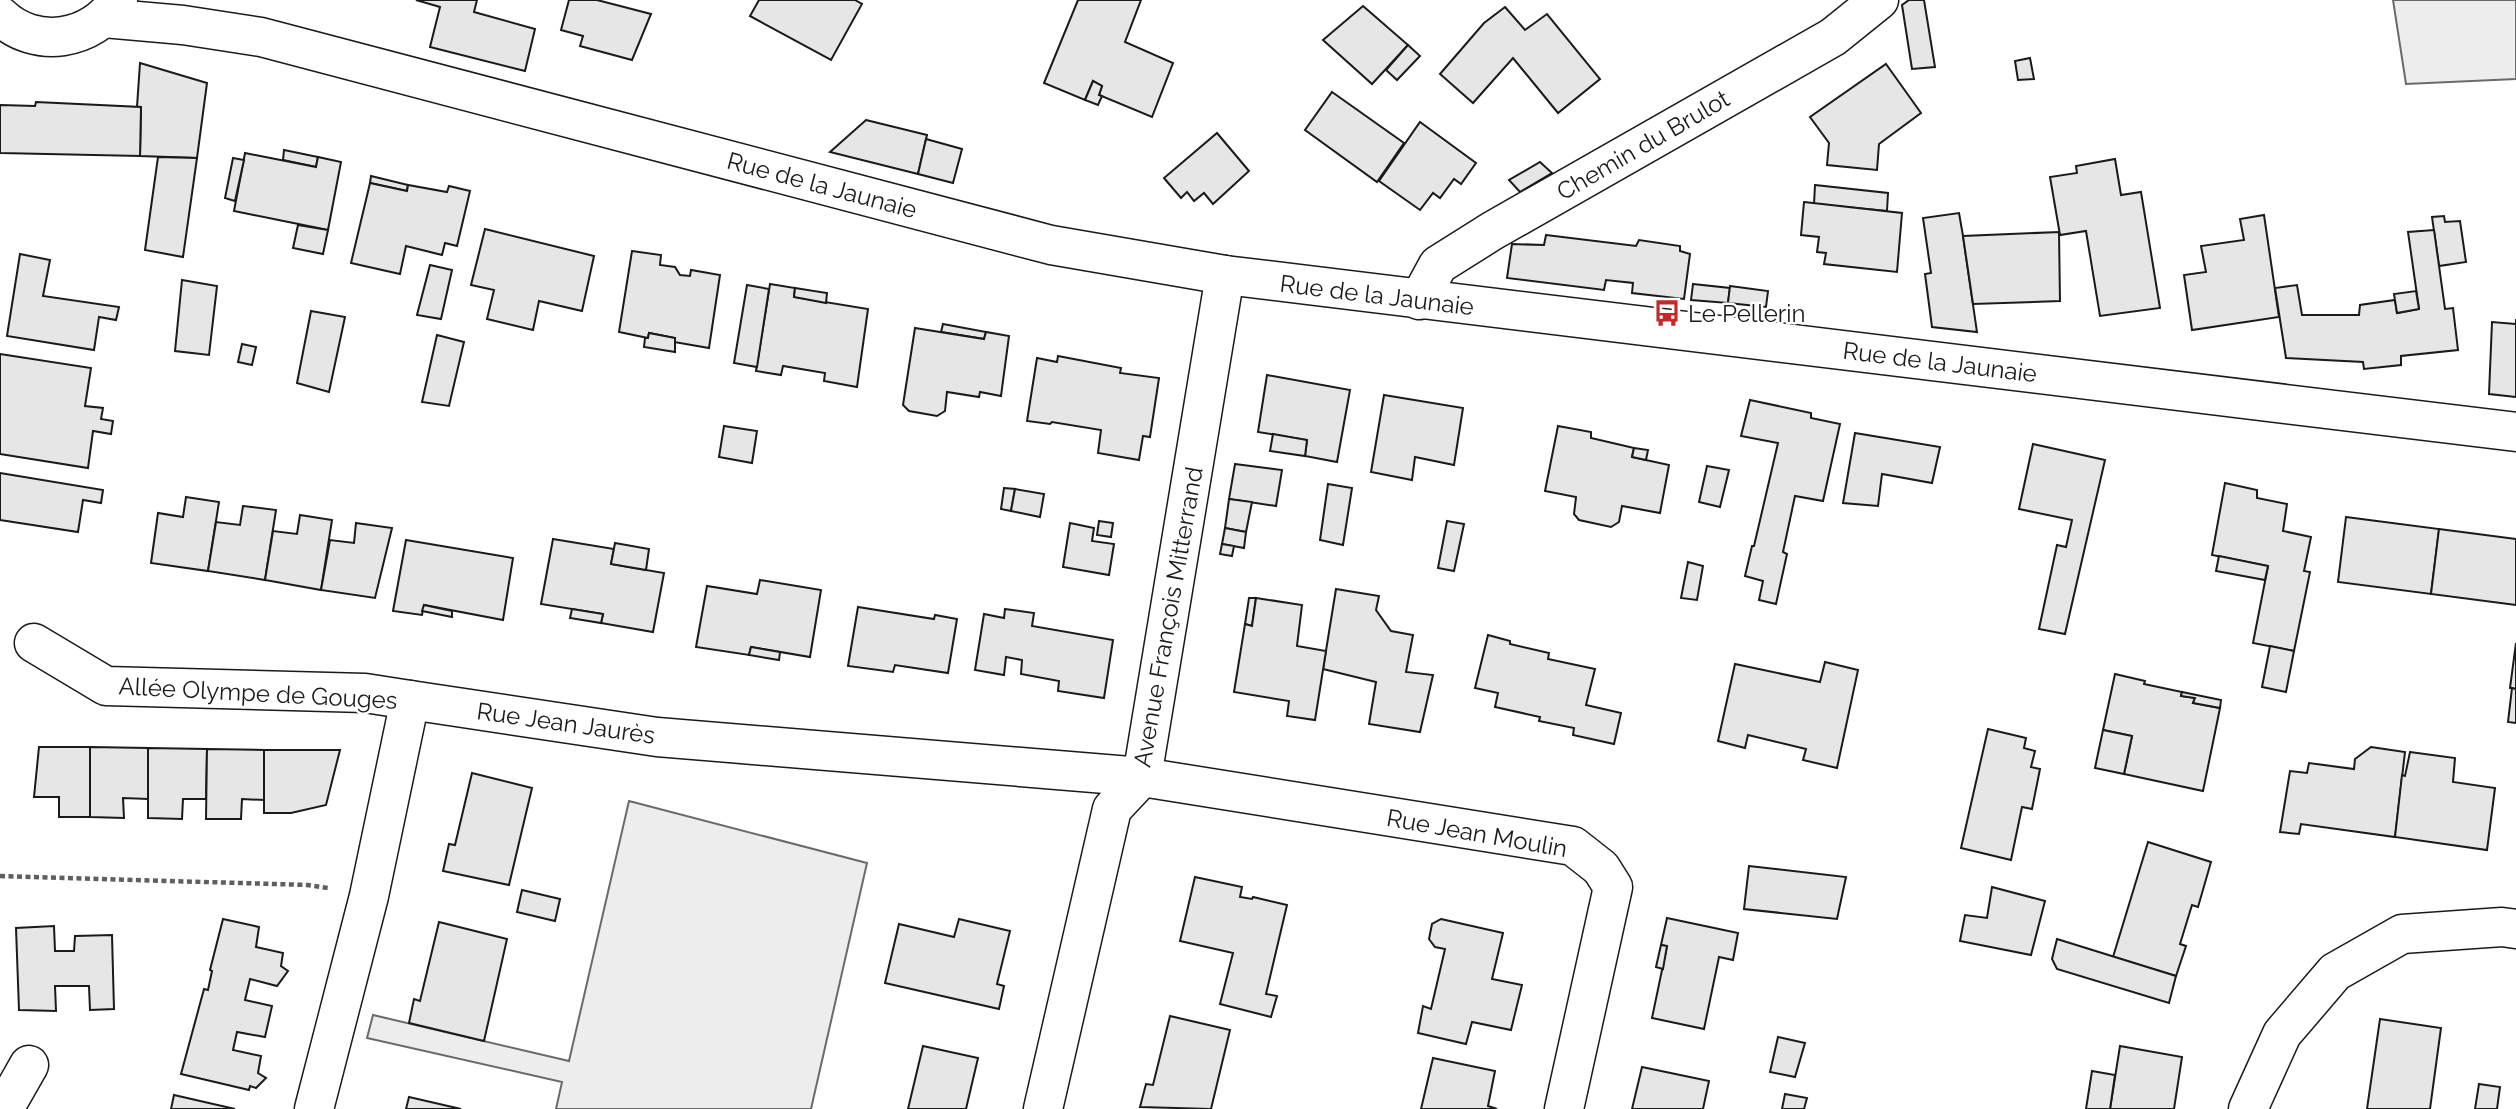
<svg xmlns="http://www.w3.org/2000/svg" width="2516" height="1109" font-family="Raleway,sans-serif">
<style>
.green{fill:#ededed;stroke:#6a6a6a;stroke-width:2}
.building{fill:#e6e6e6;stroke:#1a1a1a;stroke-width:2}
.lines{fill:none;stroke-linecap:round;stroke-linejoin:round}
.street-casing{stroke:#1a1a1a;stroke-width:41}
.secondary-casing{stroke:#1a1a1a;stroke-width:41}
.path{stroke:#5f5f5f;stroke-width:4.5;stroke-dasharray:5 3.5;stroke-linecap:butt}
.street{stroke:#fff;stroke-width:38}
.secondary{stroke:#fff;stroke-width:38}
.labels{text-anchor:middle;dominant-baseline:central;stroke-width:5;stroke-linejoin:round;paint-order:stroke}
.street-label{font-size:24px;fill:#1a1a1a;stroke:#fff}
.poi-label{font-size:24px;fill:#1a1a1a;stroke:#fff;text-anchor:start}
</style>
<rect width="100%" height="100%" fill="#fff"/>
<g class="green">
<polygon points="2393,0 2516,0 2516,79 2406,84"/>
<polygon points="629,801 867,863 811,1109 556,1109 562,1082 367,1038 373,1015 569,1061"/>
</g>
<g class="building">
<polygon points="416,0 477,0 474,12 535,29 525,71 430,47 440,7"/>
<polygon points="569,0 597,0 651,14 632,60 580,46 583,36 561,30"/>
<polygon points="759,0 855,0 862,4 831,60 750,16"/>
<polygon points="1078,0 1141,0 1125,42 1173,63 1152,117 1099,95 1102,86 1093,81 1085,100 1044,83"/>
<polygon points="1909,0 1924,0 1935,67 1912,69 1902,5"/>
<polygon points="1363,6 1408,45 1372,84 1323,40"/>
<polygon points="1505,7 1525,30 1547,14 1600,79 1558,113 1513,58 1473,103 1440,74 1484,23"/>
<polygon points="1408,45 1420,56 1397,80 1386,70"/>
<polygon points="2030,58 2034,79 2018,80 2015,61"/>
<polygon points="140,63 207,83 197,158 140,156 141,107 137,107"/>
<polygon points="1886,64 1921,113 1879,144 1877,170 1827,165 1829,143 1810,117"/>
<polygon points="1093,81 1102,86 1099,95 1102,96 1098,105 1085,100"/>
<polygon points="1332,92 1404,143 1377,182 1305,130"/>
<polygon points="36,102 141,107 140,156 0,153 0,105 35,106"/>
<polygon points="866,120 927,135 918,174 830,152"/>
<polygon points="1420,122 1476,163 1461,184 1454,179 1440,198 1433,193 1420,210 1379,181"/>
<polygon points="1217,133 1249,171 1213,204 1204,193 1194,201 1187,192 1181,198 1164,178"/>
<polygon points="926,139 962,149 953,183 918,174"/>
<polygon points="284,150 318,157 316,167 283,160"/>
<polygon points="245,153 316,167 318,157 341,162 328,230 234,211"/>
<polygon points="158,157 197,158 183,257 145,250"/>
<polygon points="233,158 244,160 235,201 225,198"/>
<polygon points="2115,159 2121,195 2141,192 2160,308 2100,316 2086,231 2060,235 2050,177 2077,173 2076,166"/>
<polygon points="1540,162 1552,173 1520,192 1509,180"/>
<polygon points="371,176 408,185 407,191 370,183"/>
<polygon points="370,183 407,191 408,185 447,192 449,186 470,191 457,246 445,243 442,255 406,246 400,274 351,263"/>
<polygon points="1815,185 1888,193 1887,211 1814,204"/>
<polygon points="1804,202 1902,213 1897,272 1824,264 1826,253 1817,252 1819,237 1801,235"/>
<polygon points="1959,213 1963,236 1977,332 1932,327 1925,274 1931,273 1923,218"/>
<polygon points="2264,215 2279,317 2192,330 2184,275 2206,272 2201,246 2244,240 2240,219"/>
<polygon points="2444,216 2445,222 2460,221 2466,262 2439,266 2432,217"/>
<polygon points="298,225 328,230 323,254 293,248"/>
<polygon points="485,229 594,256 582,311 539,301 533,330 487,319 494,290 471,285"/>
<polygon points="2434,230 2445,309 2453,308 2458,350 2401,356 2401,365 2364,369 2363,362 2286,358 2275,288 2297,285 2302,315 2359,315 2360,305 2395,300 2397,313 2419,309 2408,232"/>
<polygon points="2059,232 2060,301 1973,304 1963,236"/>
<polygon points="1546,235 1636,246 1639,240 1680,246 1680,251 1690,254 1684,299 1632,293 1633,283 1606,280 1604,290 1507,278 1512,244 1544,245"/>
<polygon points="632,251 661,255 660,265 675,267 680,275 690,276 691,270 720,275 709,348 674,342 675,338 649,333 648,338 619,332"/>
<polygon points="20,254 50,260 43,296 119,307 116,320 99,317 94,350 7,336"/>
<polygon points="430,265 452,270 441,319 417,315"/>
<polygon points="182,280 217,286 209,355 175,351"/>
<polygon points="770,284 795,288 794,297 868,309 857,387 824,381 825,373 783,366 781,375 756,371"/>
<polygon points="1693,284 1730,288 1728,303 1691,300"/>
<polygon points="747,285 769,289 757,367 734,363"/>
<polygon points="1730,286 1768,291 1766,307 1728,303"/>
<polygon points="795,288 827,293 826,303 794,297"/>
<polygon points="2416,291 2419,309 2397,313 2394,294"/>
<polygon points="311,311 345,317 329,392 297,383"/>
<polygon points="2516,319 2516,397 2489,394 2492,322 2516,324"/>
<polygon points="943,324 986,332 984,339 941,332"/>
<polygon points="915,328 984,339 986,332 1009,336 1001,396 980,392 979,397 947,392 945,411 937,416 909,411 903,405"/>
<polygon points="649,333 675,338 675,352 644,347 645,338 648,338"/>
<polygon points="437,335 464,342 449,406 422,402"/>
<polygon points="242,344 256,347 252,365 238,362"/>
<polygon points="0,354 91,368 85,406 103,408 101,419 113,421 111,434 93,431 88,468 0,454"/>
<polygon points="1058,356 1121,368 1120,373 1159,378 1150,437 1143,436 1139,460 1098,453 1101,430 1052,422 1050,424 1027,421 1037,358 1057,362"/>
<polygon points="1267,375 1350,390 1337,462 1305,456 1307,440 1258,432"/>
<polygon points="1384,395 1463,408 1454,465 1415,457 1412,480 1371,472"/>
<polygon points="1750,400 1811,413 1811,418 1840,424 1823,501 1795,496 1783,552 1787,554 1776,604 1759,600 1763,581 1745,576 1752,546 1754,546 1778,443 1741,436"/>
<polygon points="724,426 757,431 752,463 719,457"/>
<polygon points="1558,426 1591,432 1591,438 1634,448 1632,457 1669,465 1660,513 1622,506 1619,522 1611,527 1579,520 1574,514 1576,497 1545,491"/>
<polygon points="1855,433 1940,447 1932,483 1882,474 1878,506 1843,503"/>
<polygon points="1273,434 1307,440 1305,456 1270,451"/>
<polygon points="2033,444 2105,460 2065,634 2039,629 2057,545 2066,547 2072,520 2019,509"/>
<polygon points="1634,448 1648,450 1646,460 1632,457"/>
<polygon points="1235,464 1282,470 1276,506 1229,499"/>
<polygon points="1707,466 1729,470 1720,507 1699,502"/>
<polygon points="0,473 103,490 101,503 83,500 78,532 0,520"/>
<polygon points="2225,483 2257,490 2257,498 2287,504 2283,531 2311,537 2304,571 2310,572 2294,651 2253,643 2268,566 2212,555"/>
<polygon points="1328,484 1352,488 1343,545 1320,540"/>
<polygon points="1004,488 1015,489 1011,511 1001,509"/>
<polygon points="1015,489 1044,494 1040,517 1011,511"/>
<polygon points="186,497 219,502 208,571 151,563 158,513 183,517"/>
<polygon points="1229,499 1252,502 1246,532 1225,528"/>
<polygon points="243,506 276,510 265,580 208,571 216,522 240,525"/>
<polygon points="300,515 332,520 321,590 265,580 273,531 297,534"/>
<polygon points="2346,517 2439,529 2431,594 2338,582"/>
<polygon points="1099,521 1113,523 1111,537 1097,535"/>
<polygon points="1447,521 1464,524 1454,571 1438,568"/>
<polygon points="356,523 392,528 375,598 321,590 330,540 354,543"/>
<polygon points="1070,523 1094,528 1092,541 1114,544 1109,575 1063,567"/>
<polygon points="1225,528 1246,532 1244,548 1222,544"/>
<polygon points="2439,529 2516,539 2516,605 2431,594"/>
<polygon points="553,539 614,549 611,564 664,573 653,632 601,623 603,614 541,604"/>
<polygon points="406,540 513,558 503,620 424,605 422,615 393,611"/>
<polygon points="615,543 649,549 646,570 611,564"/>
<polygon points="1222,544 1234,546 1232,556 1220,554"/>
<polygon points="2219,556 2268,566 2265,580 2216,571"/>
<polygon points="1688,562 1703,566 1697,600 1681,598"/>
<polygon points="760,580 821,590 810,657 751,647 749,655 696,647 707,586 757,594"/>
<polygon points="1336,589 1379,596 1376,610 1391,631 1413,635 1406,672 1433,675 1420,732 1369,724 1376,682 1323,669"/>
<polygon points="1249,598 1256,598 1252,626 1245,624"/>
<polygon points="1256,598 1302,605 1297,646 1326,651 1315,720 1287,716 1289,701 1234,692 1245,624 1252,626"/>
<polygon points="424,605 452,611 452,617 422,611"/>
<polygon points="858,607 934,619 935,615 957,619 948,673 895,665 893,672 848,666"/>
<polygon points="572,609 603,614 601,623 570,618"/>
<polygon points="1005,609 1034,613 1032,626 1113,640 1104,698 1058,691 1059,681 1021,674 1022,660 1006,657 1004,675 975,670 984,614 1004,618"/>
<polygon points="1488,635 1510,641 1510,644 1549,653 1548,659 1595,669 1586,705 1621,713 1614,744 1573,735 1574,728 1539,721 1540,717 1495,707 1498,693 1475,688"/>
<polygon points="2516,643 2516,689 2510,688"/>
<polygon points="2270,646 2294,651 2286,692 2262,687"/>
<polygon points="751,647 780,652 779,660 749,655"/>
<polygon points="1825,662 1858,670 1837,768 1803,760 1806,749 1748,735 1745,748 1718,741 1735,664 1820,682"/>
<polygon points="2115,674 2145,681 2144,684 2182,692 2181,696 2195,698 2193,703 2220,708 2203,791 2124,774 2132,736 2103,730"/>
<polygon points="2512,688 2516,689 2516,723 2508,722"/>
<polygon points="2182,692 2221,700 2220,708 2193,703 2195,698 2181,696"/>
<polygon points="1988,729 2026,738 2024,748 2035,751 2031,767 2040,769 2032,809 2022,807 2011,860 1961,848"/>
<polygon points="2103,730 2132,736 2124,774 2095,768"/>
<polygon points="39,747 90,747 90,817 59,817 59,797 34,797"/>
<polygon points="90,747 148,748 148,799 123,798 124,818 90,817"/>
<polygon points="2371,747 2405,752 2395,837 2301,824 2299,834 2280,832 2290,771 2307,773 2309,763 2354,769 2355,759"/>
<polygon points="148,748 207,749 206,799 183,799 182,819 148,818"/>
<polygon points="207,749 264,750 264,800 242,799 241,819 206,819"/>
<polygon points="264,750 340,750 326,805 291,813 264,813"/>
<polygon points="2410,752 2455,758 2453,782 2495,788 2487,850 2395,837 2402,775 2405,776"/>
<polygon points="472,773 532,788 509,885 443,871 449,844 455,845"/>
<polygon points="2148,842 2211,862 2198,907 2192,905 2180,944 2186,946 2176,976 2113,957"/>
<polygon points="1749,866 1846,877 1837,919 1744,909"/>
<polygon points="1195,877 1242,887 1240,897 1252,899 1253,897 1287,905 1266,994 1277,996 1271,1017 1220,1004 1233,953 1180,941"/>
<polygon points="1992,887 2045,901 2031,955 1960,941 1965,915 1987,918"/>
<polygon points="522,890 560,899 555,921 517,912"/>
<polygon points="1667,918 1738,933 1733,960 1719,957 1704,1029 1652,1018 1667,946 1661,945"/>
<polygon points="223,919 259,927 256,947 283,953 281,966 288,971 277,986 250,979 245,1000 272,1006 265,1037 237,1032 233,1050 261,1056 258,1073 266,1078 256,1088 250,1086 249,1090 181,1074 204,989 208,990 212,971 210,970"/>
<polygon points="959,919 1010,931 997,984 1004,986 999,1009 885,983 899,924 954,937"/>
<polygon points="1441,919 1503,933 1492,979 1522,985 1511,1030 1472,1022 1466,1044 1418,1033 1423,1006 1431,1009 1445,949 1435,947 1429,939 1432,924"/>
<polygon points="439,922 507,939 484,1041 409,1023 414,999 420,1001"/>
<polygon points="54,926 55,951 74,951 75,936 112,935 114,1009 90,1010 89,986 55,986 56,1011 19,1010 16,928"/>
<polygon points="2057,939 2176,976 2169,1003 2057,969 2052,959"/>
<polygon points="1661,945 1667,946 1663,969 1656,967"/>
<polygon points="1170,1016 1230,1030 1211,1109 1140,1107 1146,1084 1153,1085"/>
<polygon points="2380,1019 2441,1028 2430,1109 2367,1109"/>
<polygon points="1778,1037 1805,1043 1795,1077 1770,1072"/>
<polygon points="923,1046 978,1058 966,1109 908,1109"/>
<polygon points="2120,1046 2182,1057 2174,1109 2110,1109"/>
<polygon points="1433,1058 1495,1071 1488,1106 1497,1109 1421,1109"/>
<polygon points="1642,1067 1709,1081 1703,1109 1632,1109"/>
<polygon points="2092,1071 2115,1075 2110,1109 2086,1109"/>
<polygon points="2479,1084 2500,1087 2497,1109 2475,1109"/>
<polygon points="1785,1094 1807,1098 1804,1109 1782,1109"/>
<polygon points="174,1095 235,1109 171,1109"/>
<polygon points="409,1097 461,1109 406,1109"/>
</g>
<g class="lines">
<defs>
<g id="street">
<polyline points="1419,300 1438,265 1492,231 1833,37 1879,0"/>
<polyline points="34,643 106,686 365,693 410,700"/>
<polyline points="4,1109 29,1065"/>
<polyline points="314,1109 369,896 410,700 657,737 1142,777 1573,846 1601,868 1613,887 1564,1109"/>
<polyline points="1043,1109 1112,809 1142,777 1225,275"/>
<polyline points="2248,1109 2282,1034 2335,972 2402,934 2502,927 2516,929"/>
</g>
<g id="secondary">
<path d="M 0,16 C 35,50 93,41 118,0"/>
<polyline points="104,18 183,25 261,37 1051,245 1225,275 2516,432"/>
</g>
</defs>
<use href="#street" class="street-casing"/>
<use href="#secondary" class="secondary-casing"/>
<polyline class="path" points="0,876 307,885 328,888"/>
<use href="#street" class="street"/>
<use href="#secondary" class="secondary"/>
</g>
<defs>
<symbol id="bus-bare" viewBox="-9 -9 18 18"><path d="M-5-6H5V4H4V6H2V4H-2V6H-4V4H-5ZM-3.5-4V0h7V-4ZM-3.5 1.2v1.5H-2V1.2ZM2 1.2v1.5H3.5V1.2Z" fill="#c62828" stroke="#fff" stroke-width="2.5" paint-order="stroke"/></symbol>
</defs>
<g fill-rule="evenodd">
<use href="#bus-bare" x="1648" y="294" width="38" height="38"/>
</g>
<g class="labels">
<g class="street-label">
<text transform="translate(1643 145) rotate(-30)">Chemin du Brulot</text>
<text transform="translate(822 185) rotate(15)">Rue de la Jaunaie</text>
<text transform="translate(1377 295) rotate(7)">Rue de la Jaunaie</text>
<text transform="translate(1940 362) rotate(7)">Rue de la Jaunaie</text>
<text transform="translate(1168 617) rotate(-80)">Avenue François Mitterrand</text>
<text transform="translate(258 693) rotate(3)">Allée Olympe de Gouges</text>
<text transform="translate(566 723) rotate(8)">Rue Jean Jaurès</text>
<text transform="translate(1477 833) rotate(10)">Rue Jean Moulin</text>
</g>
<g class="poi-label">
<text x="1688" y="313">Le Pellerin</text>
</g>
</g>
</svg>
